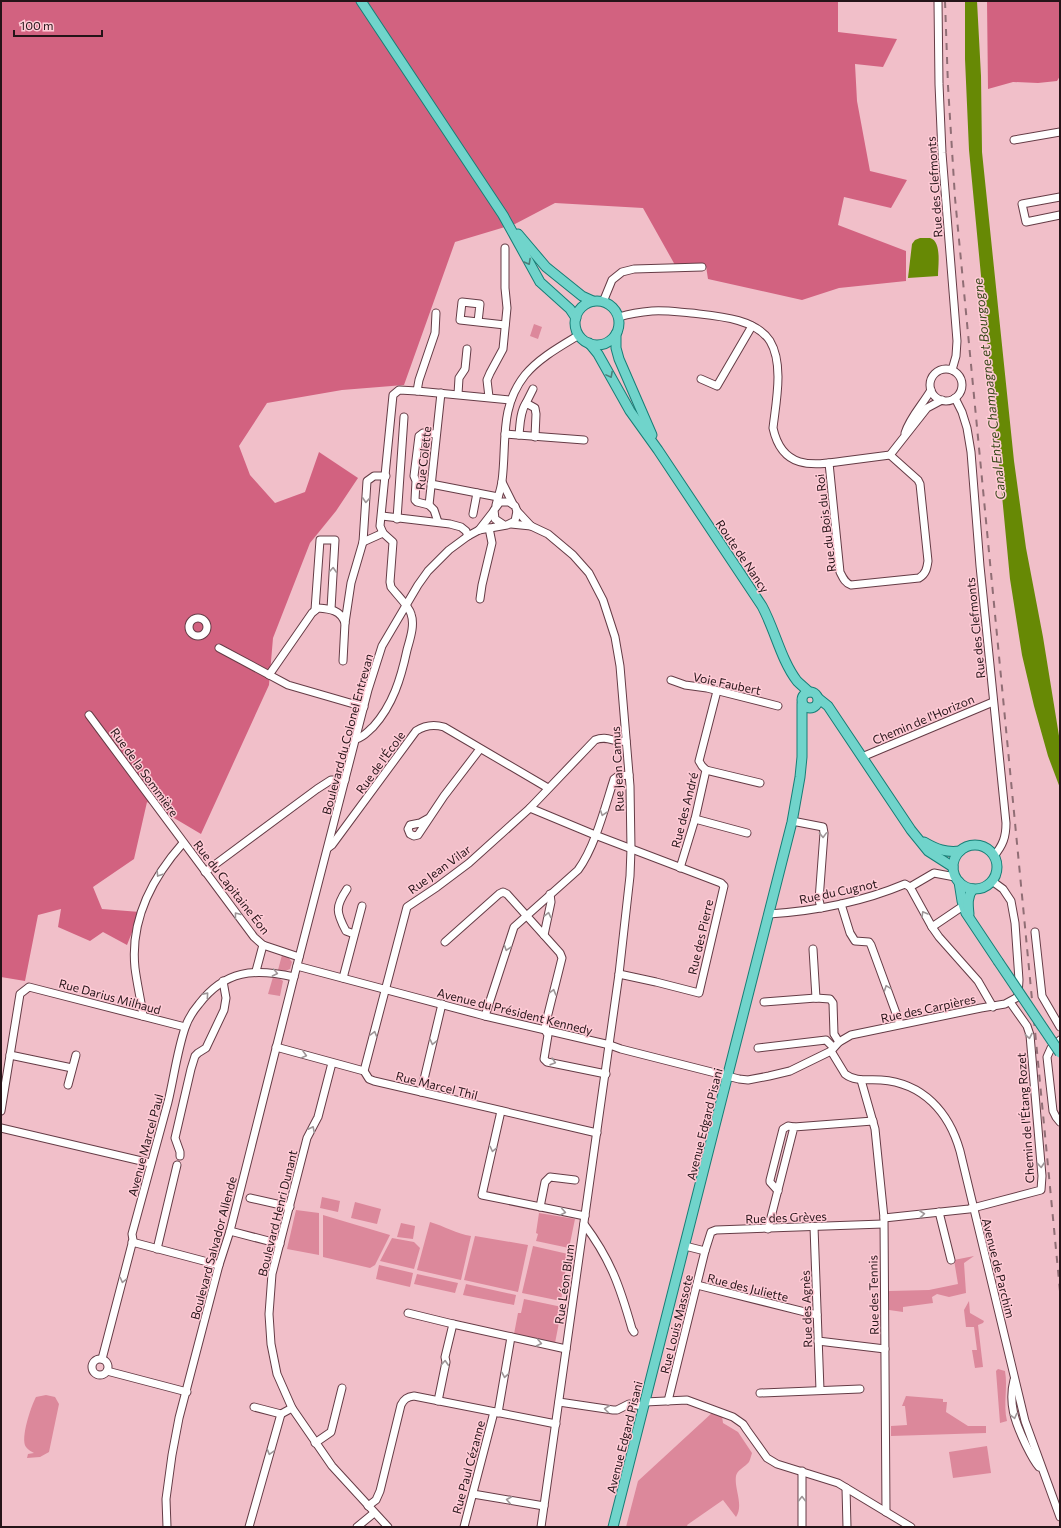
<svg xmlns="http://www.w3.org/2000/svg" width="1061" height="1528" font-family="Commissioner,sans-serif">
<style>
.green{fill:#dc889b}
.forest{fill:#d26280}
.water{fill:#678905}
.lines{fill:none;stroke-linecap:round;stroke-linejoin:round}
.minor-casing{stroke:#653c46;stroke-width:9}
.major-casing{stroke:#177e76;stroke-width:11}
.minor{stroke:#fff;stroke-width:7}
.major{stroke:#70d4cb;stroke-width:9}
.rail{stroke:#906e75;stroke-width:2;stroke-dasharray:7 7;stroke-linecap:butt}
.major-bridge-casing{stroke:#177e76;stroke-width:11;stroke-linecap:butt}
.major-bridge{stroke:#70d4cb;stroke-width:9}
.oneway{stroke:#4e7e7a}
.oneway2{stroke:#9d9597}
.labels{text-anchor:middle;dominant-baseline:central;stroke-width:3;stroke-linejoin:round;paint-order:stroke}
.street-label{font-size:12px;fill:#251418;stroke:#ffcbd6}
.water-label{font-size:13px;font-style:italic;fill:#3b4a1d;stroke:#ffcbd6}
</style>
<rect width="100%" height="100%" fill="#f1bfc9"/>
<g class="green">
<polygon points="534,324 542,327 538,339 530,336"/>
<polygon points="282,955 288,957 292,962 290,969 285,971 278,970"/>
<polygon points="273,977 280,979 283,981 280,996 268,994"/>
<polygon points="322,1197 340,1201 338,1212 320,1208"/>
<polygon points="355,1202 381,1209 377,1224 351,1218"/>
<polygon points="296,1210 319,1213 319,1255 287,1249"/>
<polygon points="539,1213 575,1219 569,1248 536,1241 538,1234 536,1233"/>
<polygon points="323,1215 390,1235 375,1265 370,1268 323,1257"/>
<path d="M 430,1222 C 444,1226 457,1234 471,1236 L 461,1280 L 417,1270 Z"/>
<polygon points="401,1223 415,1226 413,1239 397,1237"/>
<polygon points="475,1236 528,1245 518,1292 464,1280"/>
<polygon points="392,1238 414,1242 420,1248 414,1269 380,1261"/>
<polygon points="533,1246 568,1254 561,1301 522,1293"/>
<polygon points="974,1256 964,1263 966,1293 949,1297 937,1294 932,1297 933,1303 903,1307 903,1312 889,1310 889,1291 929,1290 958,1284 954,1260"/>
<polygon points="379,1265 413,1273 410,1287 376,1279"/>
<polygon points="417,1274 458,1283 455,1293 414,1284"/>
<polygon points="466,1284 516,1295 514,1305 463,1295"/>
<polygon points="524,1299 562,1307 555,1343 514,1334 518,1313 521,1313"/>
<polygon points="969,1301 970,1313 984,1321 983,1323 978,1325 983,1367 975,1368 972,1350 977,1350 974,1327 966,1327 964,1310"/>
<path d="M 998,1369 L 1005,1371 C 1008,1388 1003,1404 1007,1421 L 1000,1423 L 996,1371 Z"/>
<path d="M 46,1395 L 55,1397 L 59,1404 L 49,1452 L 40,1457 L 27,1458 L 28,1454 L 34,1453 C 32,1452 28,1450 26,1447 C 20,1439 31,1406 36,1397 Z"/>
<polygon points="906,1396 943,1399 943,1402 947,1402 946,1412 968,1426 986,1426 986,1433 891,1436 891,1426 907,1425 905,1406 902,1406"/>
<path d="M 713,1412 L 722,1416 L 723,1423 L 738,1432 L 752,1453 C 751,1456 750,1460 749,1462 C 745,1467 737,1470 736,1476 C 734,1489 744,1505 736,1517 L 723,1500 L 687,1525 L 688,1527 L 626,1527 L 638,1481 Z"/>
<polygon points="987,1446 991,1473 953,1478 949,1452"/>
</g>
<g class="forest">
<polygon points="1,1 838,1 838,32 897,39 883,67 855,64 857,101 870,171 907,180 891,208 844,197 838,225 906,251 906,281 839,288 802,300 708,279 706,266 675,265 643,208 555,203 515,224 455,242 404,385 342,390 267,403 239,446 250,475 275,503 305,492 319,452 358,478 336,511 310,543 273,638 269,685 201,834 147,802 134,859 93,887 102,909 140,912 127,945 103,932 90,941 58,927 61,909 38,915 25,981 1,977"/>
<polygon points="987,1 1060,1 1060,76 1057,81 1038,83 1013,82 988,89"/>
</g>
<g class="water">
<polygon points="965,1 977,1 981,76 982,152 1014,461 1026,548 1043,637 1060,742 1060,788 1048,756 1034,706 1022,655 1010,579 969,150 965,59"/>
<path d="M 920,238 C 923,238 927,238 930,238 C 942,241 938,266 938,276 L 908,278 L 912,244 L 915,240 Z"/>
</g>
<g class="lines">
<defs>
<g id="minor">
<polyline points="938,1 939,84 942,153 957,341 956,356 952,370"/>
<polyline points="1014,140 1060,132"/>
<polyline points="1060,197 1022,204 1026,222 1060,215"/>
<polyline points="603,302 612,280 622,272 634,269 702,267"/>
<path d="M 619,317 C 629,314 640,312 652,311 C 665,310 678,312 691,313 C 716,316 755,318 770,341 C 784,364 776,402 773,428 C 782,469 811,466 844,461 C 859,459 875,457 890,455 L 927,408 L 942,400"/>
<polyline points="478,322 460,320 462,302 480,304 478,322 505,325"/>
<circle cx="946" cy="385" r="16"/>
<polyline points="701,379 717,386 752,326"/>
<polyline points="417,391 419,380 435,333 436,313"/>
<polyline points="458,394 459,378 465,369 467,349"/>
<polyline points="489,397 487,380 490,373 503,349 507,308 505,288 505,248"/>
<path d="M 955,398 L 962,412 L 967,428 L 971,452 L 980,566 L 1006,823 C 1006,837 1003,845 994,856"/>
<polyline points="526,403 533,389"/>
<path d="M 905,433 C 910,417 923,404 931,390"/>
<polyline points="505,434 584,440"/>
<path d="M 519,435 C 520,425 520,412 526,403 L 535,408 L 536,414 L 535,437"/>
<path d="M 829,463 L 840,572 C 843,578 845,583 851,585 L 919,578 C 926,574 927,568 928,561 L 920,484 L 918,480 L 890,455"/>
<polyline points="502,482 513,504"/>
<polyline points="431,484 498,497"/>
<polyline points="429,505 417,502 415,500 416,481 414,476 419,436 423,433 436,434"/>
<path d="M 496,505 C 498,497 501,489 502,481 C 507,443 499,408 525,375 C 539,358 561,346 579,335"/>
<polyline points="517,511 531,526 548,534 573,555 589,573 603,600 615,637 620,666 630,786 631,849 630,876 619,974 541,1527"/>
<polyline points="473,514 477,493"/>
<polyline points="382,516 450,524 461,527 466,531 468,536"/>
<polyline points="397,519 404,417"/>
<polyline points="438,522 434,510 429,505 441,393"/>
<polyline points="511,524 531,526"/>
<polyline points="479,530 493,512"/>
<polyline points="363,542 383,533"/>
<polyline points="480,599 482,585 492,543 489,528"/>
<polyline points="315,610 320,540 335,540 331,609"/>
<circle cx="198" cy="627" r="9"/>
<polyline points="345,623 351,583 363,542 367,481 374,476 386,476"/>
<polyline points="219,648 288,685 364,707"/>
<path d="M 269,675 L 312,613 L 318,608 C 330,609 341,610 345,623 L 343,661"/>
<polyline points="671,680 685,685 707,688 778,706"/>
<polyline points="89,715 254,937 263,945 299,957"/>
<path d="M 356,739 C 364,737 367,732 373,727 C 393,705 401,678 407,650 C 410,639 415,625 411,614 C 409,606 396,594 391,587 L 390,582 L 393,542 L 383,533 L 380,526 L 393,395 L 399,390 L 417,391 L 511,400"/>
<polyline points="862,757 993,702"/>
<polyline points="706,770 760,783"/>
<path d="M 530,808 L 595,740 C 608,735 614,743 626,741"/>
<polyline points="429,818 420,823 410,825 408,829 410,834 414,836 418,835 444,796 480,749"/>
<polyline points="695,819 747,833"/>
<polyline points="792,821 823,827 824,833 819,900 821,908"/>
<path d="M 328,848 L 332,845 L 416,731 C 425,725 434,724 444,727 L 548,788"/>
<polyline points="680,868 695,819 706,770 702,766 699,761 717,691"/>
<polyline points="205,872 317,789 331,780 345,780"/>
<polyline points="955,877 934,873 910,887 932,927 963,906"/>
<path d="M 347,889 C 335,907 336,912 346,931 L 354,934"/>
<polyline points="841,904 850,933 855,941 869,942 871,945 900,1024"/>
<path d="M 769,914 C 815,911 862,902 905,884 L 910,887"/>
<polyline points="932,927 939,937 978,981 993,1007"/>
<polyline points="1035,932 1042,996 1060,1027"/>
<polyline points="544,935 551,902 550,894"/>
<polyline points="445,942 499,894 503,892 507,894 560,953 562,958 546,1022 545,1030 548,1035 544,1059 547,1062 606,1074"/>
<polyline points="813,949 816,998"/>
<polyline points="297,966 485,1016 610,1045 621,1049 739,1079 748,1080 769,1076 790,1071 831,1051 839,1042 851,1035 981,1008 1005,1004 1016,998 1018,995 1019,980 1015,923 1011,901 1003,889 992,881"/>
<polyline points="256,971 263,945"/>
<polyline points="343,978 362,906"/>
<polyline points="764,1002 816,998 830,999 833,1003 834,1034 839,1042"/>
<path d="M 143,1016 C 141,1000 137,984 135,968 C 130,920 152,878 183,843"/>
<path d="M 485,1016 L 514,927 L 578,870 C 595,847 605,807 614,779 L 618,776 L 629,775"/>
<polyline points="1060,1040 1051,1048 1047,1057 1053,1111 1056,1117 1060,1122"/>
<polyline points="276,1047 364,1071 369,1079 374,1081 597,1133"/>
<polyline points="758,1048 826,1040 833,1047"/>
<path d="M 831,1051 L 845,1074 C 855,1082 869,1079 881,1080 C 923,1083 949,1112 960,1151 L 1025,1421 L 1060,1517"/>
<polyline points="10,1055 72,1068"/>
<polyline points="332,1063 318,1117 307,1138 272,1274 269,1314 271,1344 277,1374 292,1408 332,1466 388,1527"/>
<polyline points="364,1071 407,907 437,887 469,863 530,808 595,835 721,883 724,886 699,993 656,982 619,974"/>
<polyline points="861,1080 875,1129 884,1218 886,1512"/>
<polyline points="68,1085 76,1055"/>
<polyline points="421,1092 442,1004"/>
<polyline points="1,1111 20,994 29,987 185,1027"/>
<polyline points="501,1111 482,1195 585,1216"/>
<polyline points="1,1128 150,1163"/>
<polyline points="180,1156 180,1152 175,1138 191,1069 195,1056 198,1053 206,1048 224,1010 226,998 223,981"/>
<polyline points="778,1191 770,1182 770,1180 783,1129 788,1126 794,1127"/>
<polyline points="250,1198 290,1207"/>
<polyline points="540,1207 545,1182 550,1177 575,1180"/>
<polyline points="939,1212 951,1260"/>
<polyline points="884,1218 969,1209 1041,1190 1042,1176 1030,1035 1027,1026 1010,1002"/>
<path d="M 584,1224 C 611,1260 620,1287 632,1329 L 634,1332"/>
<polyline points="814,1227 820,1390"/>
<polyline points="768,1229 794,1127 873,1121"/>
<polyline points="230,1231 280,1244"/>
<polyline points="132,1242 219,1265"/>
<polyline points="685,1246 705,1251"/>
<polyline points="157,1249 177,1165"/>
<polyline points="697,1285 817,1315"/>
<polyline points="408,1313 453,1324"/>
<polyline points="818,1341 885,1349"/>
<path d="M 102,1359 L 133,1240 L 132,1234 C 144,1190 156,1146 168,1102 C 174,1077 177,1052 185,1028 C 188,1019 193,1011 199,1004 C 225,970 254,968 294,977"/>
<circle cx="100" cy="1367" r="8"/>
<polyline points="107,1371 187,1392"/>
<path d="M 1014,1380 C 1008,1403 1015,1422 1025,1443 C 1029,1451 1033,1460 1039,1467"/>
<polyline points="760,1393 860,1389"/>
<polyline points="438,1401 446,1362 445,1357 453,1324 566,1349"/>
<polyline points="668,1401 705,1251 711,1232 716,1230 883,1224"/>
<polyline points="559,1402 613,1410 617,1410 629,1404 644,1406"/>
<polyline points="645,1402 687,1400 733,1417 743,1424 747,1430 767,1458 777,1464 838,1483 911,1527"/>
<polyline points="254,1407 281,1414 292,1408"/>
<polyline points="498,1413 511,1337"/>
<polyline points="315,1443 331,1432 342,1388"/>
<polyline points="802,1471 802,1527"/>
<polyline points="846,1488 847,1527"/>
<polyline points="473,1494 544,1506"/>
<path d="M 368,1506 L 376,1500 L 380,1491 L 401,1405 C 404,1399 407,1397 414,1396 L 556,1424"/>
<polyline points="167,1527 166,1499 172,1455 179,1418 219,1265 230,1231 294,977 368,690 382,646 418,585 428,571 449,550 468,536 479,530 507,525 515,521 517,511 515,506 509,502 500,502 494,510 495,519 504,525"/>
<polyline points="249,1527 281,1414"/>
<polyline points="357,1527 374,1513"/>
<polyline points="464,1527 494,1412"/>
</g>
<g id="major">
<polyline points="361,1 503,215 540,282 570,309 576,318"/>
<polyline points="518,234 546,267 582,296 593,301"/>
<circle cx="597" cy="323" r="22"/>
<polyline points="616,334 616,348 619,359 652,435"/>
<path d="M 589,343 L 598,354 L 630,411 L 658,450 L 762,606 C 775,630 781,660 797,681 C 801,685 805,688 809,692"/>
<circle cx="810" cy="700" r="8"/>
<polyline points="818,698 828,706 911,830 928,851 953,867"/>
<path d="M 924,842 C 936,849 946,853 960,851"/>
<circle cx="975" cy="867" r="22"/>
<polyline points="959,882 962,901 966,913 998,961"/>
<path d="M 969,914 C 968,905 967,896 973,889"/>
<polyline points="613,1527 792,822 800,777 802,757 802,704"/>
</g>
</defs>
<use href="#minor" class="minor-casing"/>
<use href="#major" class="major-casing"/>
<use href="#minor" class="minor"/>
<use href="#major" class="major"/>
<polyline class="rail" points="945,1 948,86 955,198 1060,1291"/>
<defs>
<polyline id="major-bridge" points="998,961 1060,1053"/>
</defs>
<use href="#major-bridge" class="major-bridge-casing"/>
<use href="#major-bridge" class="major-bridge"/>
</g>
<defs><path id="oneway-chevron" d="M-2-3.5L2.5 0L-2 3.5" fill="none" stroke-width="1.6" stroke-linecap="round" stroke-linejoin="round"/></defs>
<g class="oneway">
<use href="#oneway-chevron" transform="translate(528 262) rotate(61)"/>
<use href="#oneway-chevron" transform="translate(610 375) rotate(62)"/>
</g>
<g class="oneway2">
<use href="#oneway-chevron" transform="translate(366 500) rotate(94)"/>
<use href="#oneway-chevron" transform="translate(333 570) rotate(-87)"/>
<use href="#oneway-chevron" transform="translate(603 813) rotate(109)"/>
<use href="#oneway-chevron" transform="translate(823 835) rotate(88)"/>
<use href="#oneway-chevron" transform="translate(159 874) rotate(122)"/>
<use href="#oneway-chevron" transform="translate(924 914) rotate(-120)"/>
<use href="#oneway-chevron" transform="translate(237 915) rotate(-127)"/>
<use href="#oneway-chevron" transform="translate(548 915) rotate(-77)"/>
<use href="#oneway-chevron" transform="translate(507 948) rotate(108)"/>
<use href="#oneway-chevron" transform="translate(275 973) rotate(11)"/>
<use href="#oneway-chevron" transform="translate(887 988) rotate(-110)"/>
<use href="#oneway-chevron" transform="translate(553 992) rotate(-75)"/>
<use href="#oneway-chevron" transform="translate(206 995) rotate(-49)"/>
<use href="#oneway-chevron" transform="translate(374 1034) rotate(-75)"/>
<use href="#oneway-chevron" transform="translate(1029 1036) rotate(79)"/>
<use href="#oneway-chevron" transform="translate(433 1042) rotate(104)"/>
<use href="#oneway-chevron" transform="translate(304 1055) rotate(15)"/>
<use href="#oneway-chevron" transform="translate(553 1062) rotate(16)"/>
<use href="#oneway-chevron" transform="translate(312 1129) rotate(-63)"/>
<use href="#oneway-chevron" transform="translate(493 1149) rotate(103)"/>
<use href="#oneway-chevron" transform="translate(1041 1165) rotate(86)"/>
<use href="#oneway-chevron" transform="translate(563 1212) rotate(11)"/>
<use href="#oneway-chevron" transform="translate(922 1214) rotate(-6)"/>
<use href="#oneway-chevron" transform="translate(123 1280) rotate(104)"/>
<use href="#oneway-chevron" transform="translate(539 1343) rotate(12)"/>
<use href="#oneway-chevron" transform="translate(445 1363) rotate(-87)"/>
<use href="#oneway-chevron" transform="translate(505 1375) rotate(100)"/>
<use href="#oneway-chevron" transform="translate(607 1409) rotate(-173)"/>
<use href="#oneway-chevron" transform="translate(1014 1416) rotate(76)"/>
<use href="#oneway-chevron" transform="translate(270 1452) rotate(106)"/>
<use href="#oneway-chevron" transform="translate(802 1499) rotate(-90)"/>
<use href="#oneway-chevron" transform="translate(509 1500) rotate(-170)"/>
</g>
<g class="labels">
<g class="street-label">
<text transform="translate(934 187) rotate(-94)">Rue des Clefmonts</text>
<text transform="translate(423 458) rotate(-84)">Rue Colette</text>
<text transform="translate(825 523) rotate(-97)">Rue du Bois du Roi</text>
<text transform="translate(743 556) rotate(56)">Route de Nancy</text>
<text transform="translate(975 628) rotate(-96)">Rue des Clefmonts</text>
<text transform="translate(727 683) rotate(12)">Voie Faubert</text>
<text transform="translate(923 719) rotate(-23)">Chemin de l'Horizon</text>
<text transform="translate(347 734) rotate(-75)">Boulevard du Colonel Entrevan</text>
<text transform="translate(380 762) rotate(-54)">Rue de l'École</text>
<text transform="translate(617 769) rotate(-93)">Rue Jean Camus</text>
<text transform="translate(145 772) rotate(54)">Rue de la Sommière</text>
<text transform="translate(684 810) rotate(-76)">Rue des André</text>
<text transform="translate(439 869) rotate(-36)">Rue Jean Vilar</text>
<text transform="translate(232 887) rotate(52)">Rue du Capitaine Éon</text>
<text transform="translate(838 891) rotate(-12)">Rue du Cugnot</text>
<text transform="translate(700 937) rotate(-77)">Rue des Pierre</text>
<text transform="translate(110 996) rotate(15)">Rue Darius Milhaud</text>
<text transform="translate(928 1008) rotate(-12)">Rue des Carpières</text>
<text transform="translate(515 1011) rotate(14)">Avenue du Président Kennedy</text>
<text transform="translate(437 1085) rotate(14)">Rue Marcel Thil</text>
<text transform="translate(1025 1118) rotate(-94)">Chemin de l'Étang Rozet</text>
<text transform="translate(704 1124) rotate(-76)">Avenue Edgard Pisani</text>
<text transform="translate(145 1145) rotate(-75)">Avenue Marcel Paul</text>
<text transform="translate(277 1213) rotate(-76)">Boulevard Henri Dunant</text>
<text transform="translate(786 1217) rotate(-2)">Rue des Grèves</text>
<text transform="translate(213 1248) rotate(-75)">Boulevard Salvador Allende</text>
<text transform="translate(999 1268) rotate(76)">Avenue de Parchim</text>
<text transform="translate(564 1284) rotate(-82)">Rue Léon Blum</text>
<text transform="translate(748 1287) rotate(14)">Rue des Juliette</text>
<text transform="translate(873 1295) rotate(-91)">Rue des Tennis</text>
<text transform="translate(806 1309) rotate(-92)">Rue des Agnès</text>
<text transform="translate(676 1324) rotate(-76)">Rue Louis Massote</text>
<text transform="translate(624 1437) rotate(-76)">Avenue Edgard Pisani</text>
<text transform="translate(468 1467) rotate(-75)">Rue Paul Cézanne</text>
</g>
<g class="water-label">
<text transform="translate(989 389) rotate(-96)">Canal Entre Champagne et Bourgogne</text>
</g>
</g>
<rect width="1061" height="1528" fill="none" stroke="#251418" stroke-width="4"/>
<path d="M14 30v6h88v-6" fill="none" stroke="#251418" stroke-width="2"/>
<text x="20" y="30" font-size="12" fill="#251418" stroke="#ffcbd6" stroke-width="3" paint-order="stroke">100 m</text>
</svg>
